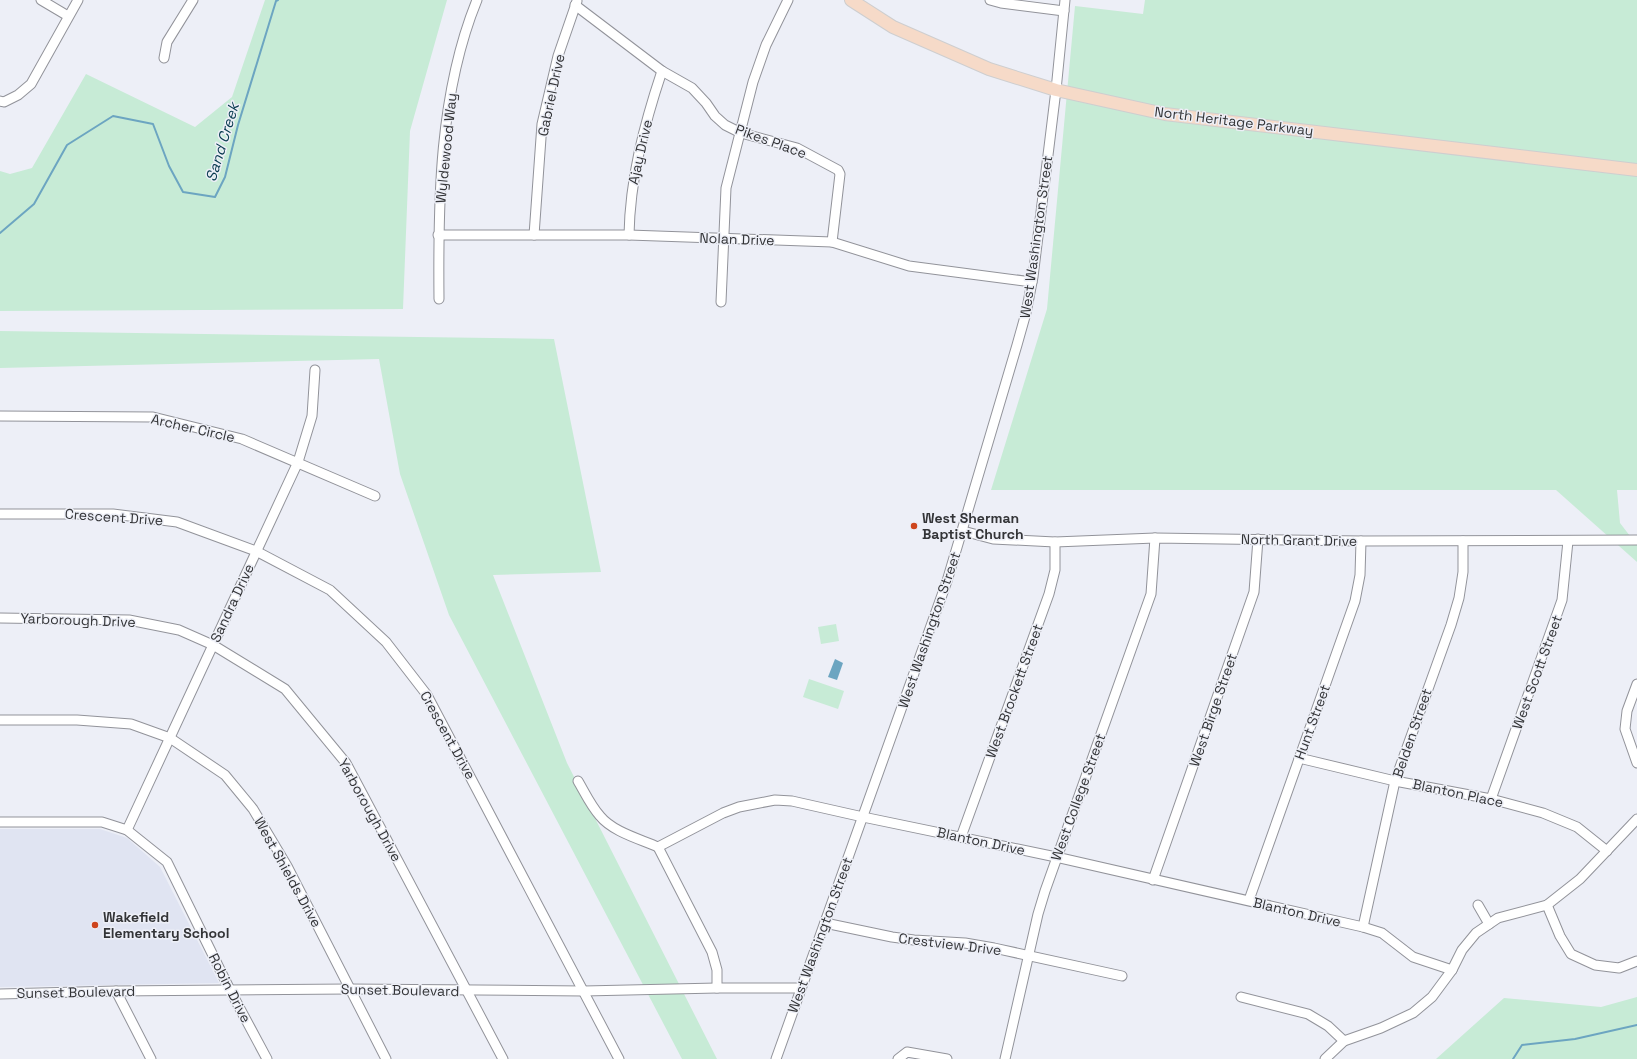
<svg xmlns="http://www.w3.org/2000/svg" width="1637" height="1059" font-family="'Space Grotesk',sans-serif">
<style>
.built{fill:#e0e4f2}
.green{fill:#c7ebd6}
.water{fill:#6ca5c1}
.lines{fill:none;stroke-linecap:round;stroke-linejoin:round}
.stream{stroke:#6ca5c1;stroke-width:2}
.minor-casing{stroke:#92939a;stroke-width:11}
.major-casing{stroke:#cececf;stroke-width:14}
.minor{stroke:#fff;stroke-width:9}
.major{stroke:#f6dac8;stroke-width:12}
.poi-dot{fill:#ce451d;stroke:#edeff7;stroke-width:1.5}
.labels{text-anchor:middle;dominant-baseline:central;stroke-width:3;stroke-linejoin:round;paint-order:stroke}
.street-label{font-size:14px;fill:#333437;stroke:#edeff7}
.poi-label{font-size:14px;font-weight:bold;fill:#333437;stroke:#edeff7;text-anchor:start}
.water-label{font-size:15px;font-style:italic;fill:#083b4f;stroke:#edeff7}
</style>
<rect width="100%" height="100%" fill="#edeff7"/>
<polygon class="built" points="0,829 100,829 127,838 160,867 219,983 0,987"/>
<g class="green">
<polygon points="265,0 447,0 410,131 403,309 0,311 0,171 10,174 32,168 86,74 195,127 232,97"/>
<polygon points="1145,0 1637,0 1637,490 1617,490 1620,523 1630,536 1637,536 1637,562 1556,490 991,490 1047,309 1075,6 1143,14"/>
<polygon points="0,331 554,339 601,572 493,575 567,763 717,1059 682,1059 449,615 400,474 379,359 0,368"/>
<polygon points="836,624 839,641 821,644 818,627"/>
<polygon points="809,679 844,691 838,709 803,697"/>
<polygon points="1637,997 1637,1059 1436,1059 1504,998 1601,1007"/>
</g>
<polygon class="water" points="835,659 843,663 837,680 828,677"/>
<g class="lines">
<g class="stream">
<polyline points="0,233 34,204 67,145 113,116 153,124 169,166 183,192 215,197 225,177 238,125 276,1 278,0"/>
<polyline points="1513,1059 1522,1045 1575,1039 1637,1025"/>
</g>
<defs>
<g id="minor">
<polyline points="41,0 68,16"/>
<polyline points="990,0 1001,3 1064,11"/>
<polyline points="575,5 662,71 692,88 706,103 715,116 725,125 741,133 797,148 838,170 840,174 832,242"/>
<polyline points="164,58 167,42 193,0"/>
<polyline points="0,101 4,102 18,95 31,84 78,0"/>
<polyline points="438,235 629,235 832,242 909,266 1032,282"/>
<polyline points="534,235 542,124 558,56 577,1"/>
<path d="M 629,235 C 630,179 644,125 662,71"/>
<path d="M 439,299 C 438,201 439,93 477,0"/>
<polyline points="721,302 726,188 753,82 766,45 788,0"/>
<polyline points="0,416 153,417 242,439 375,496"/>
<polyline points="0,514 113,514 177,522 256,551 330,590 386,642 427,695 619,1059"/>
<polyline points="963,531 993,539 1055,542 1155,538 1361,541 1637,540"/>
<polyline points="0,618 129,620 179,630 213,645 285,689 346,763 503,1059"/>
<polyline points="1637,684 1627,711 1625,729 1637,763"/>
<polyline points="0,720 77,720 131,724 170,738 225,775 253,809 287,866 386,1059"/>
<polyline points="1299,758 1395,781 1491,799 1543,813 1577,827 1607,851"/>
<path d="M 578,781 C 585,793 591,806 600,816 C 613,832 640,839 658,847"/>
<polyline points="1491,799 1562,600 1568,541"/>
<polyline points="0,822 102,822 127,830 167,862 230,990 267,1059"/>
<polyline points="127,830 298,462 312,416 315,370"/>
<polyline points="961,837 1049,594 1055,570 1055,542"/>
<polyline points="658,847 723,813 739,807 775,800 792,801 863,817 1056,857 1363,927 1382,933 1413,957 1452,970"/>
<polyline points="658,847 712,952 717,970 717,988"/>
<polyline points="1153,880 1254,592 1258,539"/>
<polyline points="1249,900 1355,601 1360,575 1361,541"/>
<polyline points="1478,905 1489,924"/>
<polyline points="1547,905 1560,936 1571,954 1595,965 1619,968 1637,961"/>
<polyline points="825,923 892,937 914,940 965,943 994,948 1122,976"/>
<polyline points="1363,927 1395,781 1451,625 1459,598 1463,572 1463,541"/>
<polyline points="116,991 151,1059"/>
<polyline points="0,994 116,991 349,989 584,991 717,988 801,988"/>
<polyline points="1241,997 1308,1014 1328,1026 1344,1041"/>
<polyline points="776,1059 947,581 1017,345 1026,313 1033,277 1056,90 1065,0"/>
<polyline points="898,1059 907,1052 947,1059"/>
<polyline points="1005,1059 1038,914 1045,891 1151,594 1155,538"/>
<polyline points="1325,1059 1344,1041 1381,1028 1413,1013 1432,997 1452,970 1462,950 1476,933 1498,918 1547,905 1580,879 1637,819"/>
</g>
<polyline id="major" points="851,0 893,27 989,69 1056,90 1165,114 1637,170"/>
</defs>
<use href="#minor" class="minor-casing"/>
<use href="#major" class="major-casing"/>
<use href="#minor" class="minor"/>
<use href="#major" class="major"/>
</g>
<g class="poi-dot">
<circle cx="914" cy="526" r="4"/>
<circle cx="95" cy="925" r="4"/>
</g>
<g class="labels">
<g class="street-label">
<text transform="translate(551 95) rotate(-78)">Gabriel Drive</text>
<text transform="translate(1234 121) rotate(7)">North Heritage Parkway</text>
<text transform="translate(771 141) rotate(20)">Pikes Place</text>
<text transform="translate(446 148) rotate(-84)">Wyldewood Way</text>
<text transform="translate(640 152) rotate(-77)">Ajay Drive</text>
<text transform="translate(1036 237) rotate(-82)">West Washington Street</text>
<text transform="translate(737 239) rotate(2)">Nolan Drive</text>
<text transform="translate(193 428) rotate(13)">Archer Circle</text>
<text transform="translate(114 517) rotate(4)">Crescent Drive</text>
<text transform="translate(1299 540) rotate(1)">North Grant Drive</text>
<text transform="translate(232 603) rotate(-65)">Sandra Drive</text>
<text transform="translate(78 620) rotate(2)">Yarborough Drive</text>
<text transform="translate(929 630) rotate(-71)">West Washington Street</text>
<text transform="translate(1537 672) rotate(-70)">West Scott Street</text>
<text transform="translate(1014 691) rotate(-70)">West Brockett Street</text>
<text transform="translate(1213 710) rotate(-71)">West Birge Street</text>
<text transform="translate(1312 722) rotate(-70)">Hunt Street</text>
<text transform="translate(1412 733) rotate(-71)">Belden Street</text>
<text transform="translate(448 735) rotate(61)">Crescent Drive</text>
<text transform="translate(1458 793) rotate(12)">Blanton Place</text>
<text transform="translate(1078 797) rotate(-70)">West College Street</text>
<text transform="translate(370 810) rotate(61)">Yarborough Drive</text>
<text transform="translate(981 841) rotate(12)">Blanton Drive</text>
<text transform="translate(288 872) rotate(61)">West Shields Drive</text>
<text transform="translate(1297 912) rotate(13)">Blanton Drive</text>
<text transform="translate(820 935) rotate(-70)">West Washington Street</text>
<text transform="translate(950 944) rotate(7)">Crestview Drive</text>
<text transform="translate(230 988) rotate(63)">Robin Drive</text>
<text transform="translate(400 990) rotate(1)">Sunset Boulevard</text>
<text transform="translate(76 992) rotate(-1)">Sunset Boulevard</text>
</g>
<g class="poi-label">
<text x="922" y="518">West Sherman<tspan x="922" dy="16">Baptist Church</tspan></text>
<text x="103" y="917">Wakefield<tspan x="103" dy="16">Elementary School</tspan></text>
</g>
<g class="water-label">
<text transform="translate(222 142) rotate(-73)">Sand Creek</text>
</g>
</g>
</svg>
